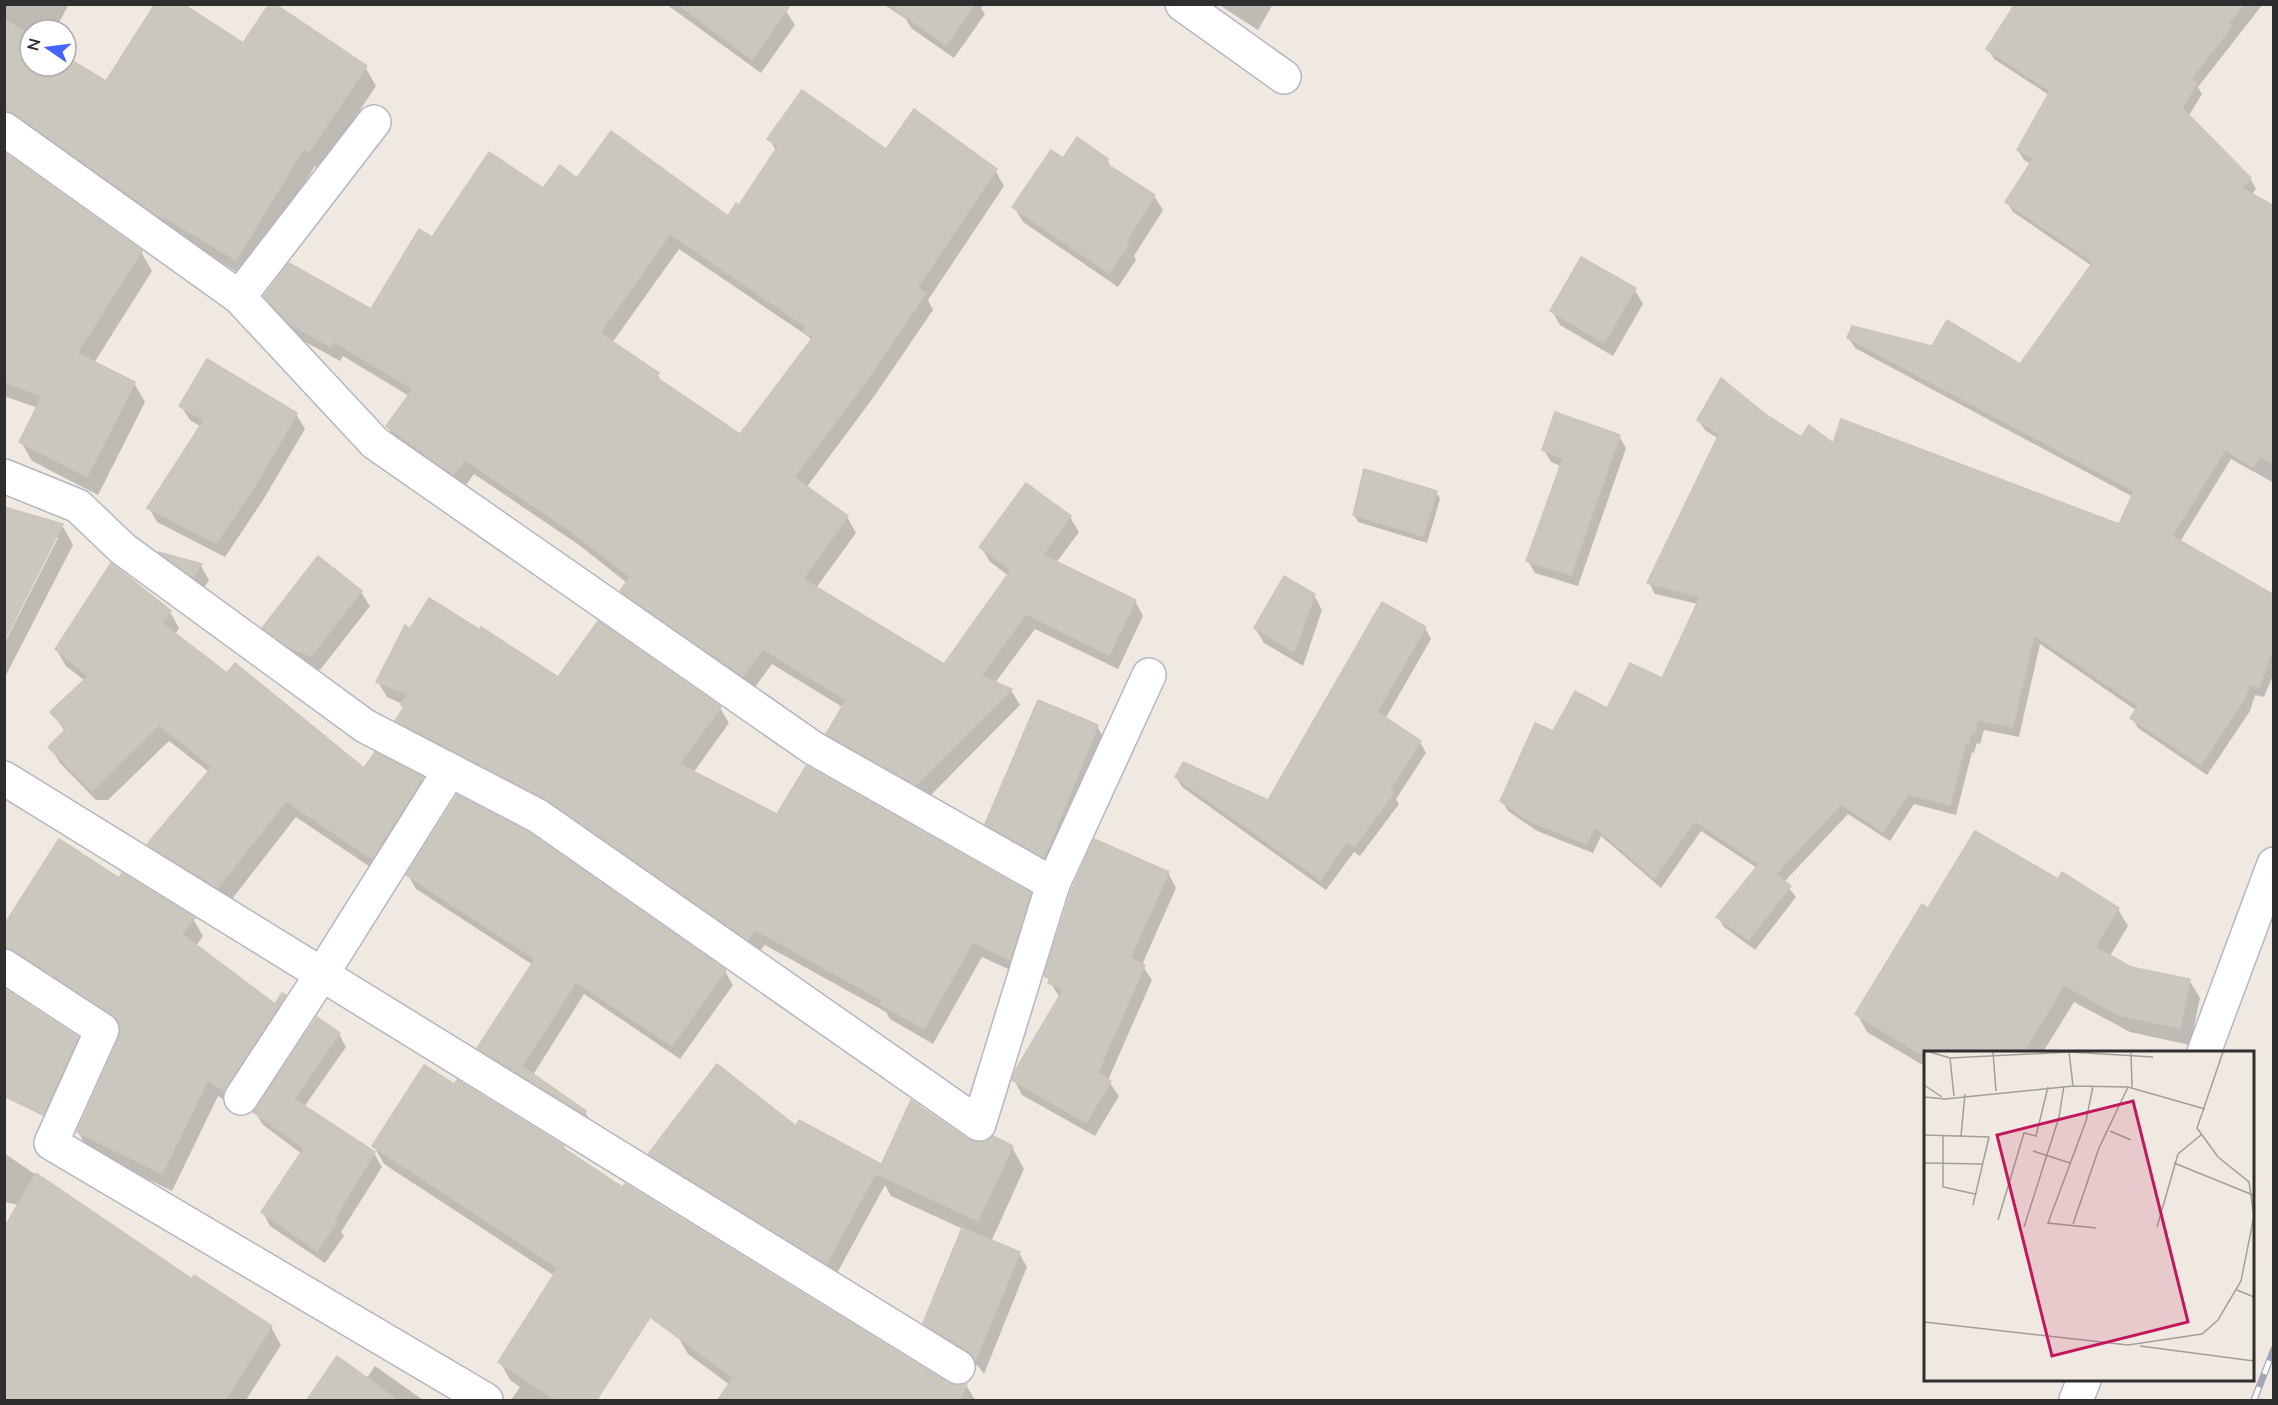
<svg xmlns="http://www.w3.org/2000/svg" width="2278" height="1405" font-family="Mulish,sans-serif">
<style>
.shadow{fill:#0003;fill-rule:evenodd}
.building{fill:#cbc7bf;stroke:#cbc5ba;stroke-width:1.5;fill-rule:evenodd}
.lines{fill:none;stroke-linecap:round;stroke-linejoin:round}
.minor-casing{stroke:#b4b7c1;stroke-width:36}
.tertiary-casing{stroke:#b4b7c1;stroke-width:36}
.minor{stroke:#fff;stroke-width:33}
.tertiary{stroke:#fff;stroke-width:33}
.rail-casing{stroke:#a3a6b8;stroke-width:7}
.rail{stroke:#fff;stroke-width:4.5;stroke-dasharray:14;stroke-linecap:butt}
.inset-road{fill:none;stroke:#a29e99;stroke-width:1.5}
.view{fill:#c2185b;fill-opacity:0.15;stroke:#c2185b;stroke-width:3}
.inset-edge{fill:none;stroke:#2e2e2e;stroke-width:3}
</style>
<rect width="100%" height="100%" fill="#efe9e1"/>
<g class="shadow">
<polygon points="4,4 69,4 55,30 30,30 30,66 66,66 66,57 106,83 243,45 365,67 376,86 320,170 315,166 247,278 4,133"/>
<polygon points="666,4 778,4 786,11 795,25 761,73"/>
<polygon points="883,4 984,4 981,8 985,14 954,58 911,28 906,19"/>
<polygon points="1218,4 1273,4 1258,30"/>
<polygon points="2014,4 2263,4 2198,87 2202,94 2188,117 2250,178 2256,189 2251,195 2274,208 2274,483 2231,459 2180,542 2274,597 2274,673 2264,697 2255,695 2250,711 2207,775 2138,728 2132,718 2137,711 2040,644 2019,737 1984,730 1980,744 1977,743 1974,753 1972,752 1956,815 1914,804 1890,841 1848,814 1784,882 1796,897 1755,950 1724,927 1718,917 1757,868 1701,831 1661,888 1601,836 1593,853 1537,831 1508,811 1502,801 1553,733 1608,710 1663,680 1698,604 1655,594 1649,583 1719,439 1705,430 1698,420 1764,415 1801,439 1834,446 2120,526 2133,497 1855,348 1849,338 1933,348 2020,366 2092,266 2013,212 2007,202 2031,164 2024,160 2018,150 2049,95 1994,59 1988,49"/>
<path d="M 769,139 L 886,151 L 995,170 L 1004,186 L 928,300 L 933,310 L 873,398 L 806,488 L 847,517 L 856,533 L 816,588 L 944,666 L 1009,576 L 990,562 L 981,547 L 1070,517 L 1079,532 L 1056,563 L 1135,601 L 1143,616 L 1118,669 L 1035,629 L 995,683 L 1011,690 L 1020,705 L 926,800 L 836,749 L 828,734 L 844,708 L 772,664 L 752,691 L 630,606 L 622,591 L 627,583 L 579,545 L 474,474 L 463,489 L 396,441 L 387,426 L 409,396 L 343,356 L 340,361 L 300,339 L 274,311 L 265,296 L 372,311 L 433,239 L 543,190 L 577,180 L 728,218 L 740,207 L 777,152 ZM 679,249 L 809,337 L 811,341 L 740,436 L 663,383 L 657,374 L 612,343 Z"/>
<polygon points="4,154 141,252 152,271 94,363 134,383 145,402 98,495 32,461 21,442 38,408 4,396"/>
<polygon points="1107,160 1113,170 1154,196 1163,210 1134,256 1136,260 1118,287 1023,222 1014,207"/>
<polygon points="1635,290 1643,304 1613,356 1560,325 1552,311"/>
<polygon points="207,361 296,414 305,429 263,500 225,557 157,522 149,508 201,427 190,420 181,406"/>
<polygon points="1619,436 1626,448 1578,586 1535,573 1528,561 1561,466 1551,462 1544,450"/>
<polygon points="1436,492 1440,499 1427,543 1358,522 1354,515"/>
<polygon points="4,509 62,525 73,545 4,679 4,644 58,538"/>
<polygon points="162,554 201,566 209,580 202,591 169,566"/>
<polygon points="361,592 370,606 320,670 298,661 272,642 264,628"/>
<polygon points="1314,595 1322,610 1303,666 1264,643 1255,628"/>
<polygon points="170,612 179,628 175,635 227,675 365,770 375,754 422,779 432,795 382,875 296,817 228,904 158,861 149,844 209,772 169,741 108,800 96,800 60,763 50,747 65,732 52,712 85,681 66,666 56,649"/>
<polygon points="1425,628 1431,639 1385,719 1420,742 1426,753 1396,799 1399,804 1360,856 1354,852 1326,890 1182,787 1176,777 1268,802"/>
<polygon points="411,631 558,679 720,708 729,723 693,773 777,816 1030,894 1039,910 1019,974 982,957 933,1044 890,1019 886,1012 765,945 757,954 406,736 397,721 405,709 403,704 387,697 378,682"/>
<polygon points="1097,726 1105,741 1053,871 995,839 987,824"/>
<polygon points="1168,873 1176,888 1142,965 1152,980 1108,1080 1119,1096 1095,1136 1022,1095 1014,1080 1060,998 1046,976"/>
<polygon points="408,875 725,971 733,985 680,1059 584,994 533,1075 585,1112 593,1126 487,1062 479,1048 533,965 416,889"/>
<polygon points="119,880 193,919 203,936 196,946 275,1006 285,996 295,1014 234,1107 218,1096 172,1191 88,1150 78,1132 122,1032 26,968 4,968 4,928"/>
<polygon points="2059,881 2118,909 2128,926 2110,956 2130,968 2189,980 2200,998 2190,1045 2130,1032 2074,1002 2043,1052 1926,1052 1926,1067 1867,1032 1857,1014 1929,910"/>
<polygon points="339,1034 346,1047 304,1107 374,1153 382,1167 341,1232 344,1236 325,1263 270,1226 263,1212 302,1154 263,1125 255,1112"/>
<polygon points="77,1038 87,1056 58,1121 4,1095"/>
<polygon points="454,1086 563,1147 565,1151 623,1190 948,1384 957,1387 966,1385 975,1400 719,1400 730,1385 688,1354 677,1335 668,1266 582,1400 511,1400 520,1387 510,1380 500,1362 555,1276 384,1164 374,1146"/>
<polygon points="797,1128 881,1168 968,1141 1012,1147 1024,1169 991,1242 1019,1253 1027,1267 984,1374 978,1366 933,1338 925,1323 963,1229 891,1196 885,1185 835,1277 658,1168 650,1154"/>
<polygon points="4,1153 192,1281 271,1327 281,1345 246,1400 4,1400 19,1205 4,1202"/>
<polygon points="375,1366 423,1400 308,1400 366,1379"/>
</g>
<g class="building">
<polygon points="155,4 183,4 243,43 269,4 275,4 367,66 309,152 304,148 236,260 164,217 163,219 15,114 4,110 4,19 30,35 30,66 66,66 66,57 106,81"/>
<polygon points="678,4 791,4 752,60"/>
<polygon points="888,4 975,4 946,45"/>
<polygon points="2015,4 2245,4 2228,23 2232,26 2191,79 2197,82 2182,108 2251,178 2242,188 2274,206 2274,464 2260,456 2253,467 2225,450 2172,536 2274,595 2274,645 2259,687 2249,685 2244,700 2201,765 2130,718 2138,706 2034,635 2013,727 1978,720 1974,734 1971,733 1969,743 1966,742 1950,805 1908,794 1883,832 1841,804 1776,874 1791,886 1749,940 1716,917 1759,864 1695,821 1654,878 1595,827 1587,844 1529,821 1500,801 1535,723 1553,731 1575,691 1607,708 1630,663 1662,678 1700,597 1647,583 1719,434 1697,420 1721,378 1765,414 1801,437 1809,425 1833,443 1841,419 2119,524 2134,491 1847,338 1852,326 1932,346 1947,320 2020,364 2093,262 2005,202 2033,159 2017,150 2050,91 1986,49"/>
<path d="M 802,90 L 886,149 L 914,109 L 997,169 L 917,288 L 926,293 L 865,383 L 794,477 L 848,516 L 803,579 L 944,664 L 1011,570 L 979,547 L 1026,483 L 1071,516 L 1043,555 L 1136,600 L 1109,655 L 1026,614 L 981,676 L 1012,689 L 916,785 L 826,734 L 846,700 L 763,649 L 743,676 L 620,591 L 630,577 L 569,530 L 465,460 L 453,475 L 386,426 L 413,389 L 334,342 L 331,347 L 290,324 L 264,296 L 289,263 L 371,309 L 419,229 L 432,237 L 489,152 L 543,188 L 560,165 L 577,178 L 611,131 L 728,216 L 736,203 L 739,205 L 778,146 L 767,139 ZM 670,234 L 806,327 L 803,331 L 813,337 L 740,434 L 656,377 L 659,373 L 600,333 Z"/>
<polygon points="1077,137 1108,159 1105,163 1155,195 1126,242 1129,245 1109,273 1012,207 1051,150 1063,158"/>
<polygon points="4,152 142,251 77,353 135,382 87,477 19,442 42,396 4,382"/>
<polygon points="1581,257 1636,288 1604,343 1550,311"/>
<polygon points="207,359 297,413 255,486 216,543 147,508 204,420 179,406"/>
<polygon points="1555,412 1620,435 1571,575 1526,561 1563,458 1542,450"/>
<polygon points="1364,469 1437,491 1423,536 1353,515"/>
<polygon points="4,507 63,524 4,641"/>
<polygon points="158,552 202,564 193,577"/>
<polygon points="318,556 362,591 311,656 288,647 262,628"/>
<polygon points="111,563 171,611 162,623 227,673 235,663 364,768 375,752 423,777 372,859 286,801 218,888 147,844 212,767 159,725 92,791 48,747 66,729 50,712 88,676 55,649"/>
<polygon points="1284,576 1315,594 1294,652 1254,628"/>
<polygon points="429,598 480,630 481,627 558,677 598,621 721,707 679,764 777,814 806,766 1031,893 1010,960 973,942 924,1029 880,1004 882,1000 755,930 748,940 549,801 395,721 404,707 401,705 407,694 376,682 405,625 410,629"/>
<polygon points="1382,602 1426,627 1377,712 1421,741 1390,790 1394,793 1354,847 1347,842 1320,880 1175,777 1183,762 1268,800"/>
<polygon points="1038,700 1098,725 1044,858 985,824"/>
<polygon points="457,795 528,832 726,970 672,1046 576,982 522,1066 586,1111 584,1114 477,1048 535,959 406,875"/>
<polygon points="1975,831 2058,879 2062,872 2119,908 2095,947 2131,967 2190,979 2180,1028 2118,1015 2064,985 2023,1053 1918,1053 1855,1014 1922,904 1928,908"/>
<polygon points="59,839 119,878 122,873 195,918 182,934 275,1004 282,993 286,995 224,1091 208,1080 162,1174 77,1132 119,1038 121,1029 118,1020 14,950 4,947 4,925"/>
<polygon points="1094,839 1169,872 1130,958 1145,965 1098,1072 1111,1081 1086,1123 1012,1080 1016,1069 1063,990 1048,983 1050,979 1044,976 1071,891"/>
<polygon points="4,989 78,1037 43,1115 4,1096"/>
<polygon points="317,1017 340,1033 294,1099 375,1152 334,1219 337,1222 317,1251 261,1212 304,1148 253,1112"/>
<polygon points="717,1064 796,1126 799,1120 881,1164 826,1264 648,1154"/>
<polygon points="424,1065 454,1084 457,1080 564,1146 563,1148 622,1187 625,1184 948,1383 957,1386 967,1384 960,1401 717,1401 733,1378 650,1317 596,1401 557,1401 498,1362 558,1268 372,1146"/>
<polygon points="911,1100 969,1140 985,1142 993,1136 1013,1146 978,1221 877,1174"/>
<polygon points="36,1173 192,1279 194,1275 272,1326 224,1401 4,1401 4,1228"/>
<polygon points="962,1228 1020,1252 975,1362 968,1351 923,1323"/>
<polygon points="337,1356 399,1401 306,1401"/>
</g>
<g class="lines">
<defs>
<g id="minor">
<polyline points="1182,4 1284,77"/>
<polyline points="4,129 239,297 375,443 813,748 1053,884"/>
<polyline points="239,297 374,122"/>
<polyline points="4,476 78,506 123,549 365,726 538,816 979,1124 1053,884 1149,675"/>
<polyline points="4,778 958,1367"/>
<polyline points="4,966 102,1030 51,1143 486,1400"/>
<polyline points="241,1098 322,974 450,770"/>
</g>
<g id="tertiary">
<polyline points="2204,1052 2274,864"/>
<polyline points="2076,1400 2084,1380"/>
</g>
</defs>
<use href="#minor" class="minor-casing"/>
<use href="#tertiary" class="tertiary-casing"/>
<use href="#minor" class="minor"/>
<use href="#tertiary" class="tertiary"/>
<defs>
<polyline id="rail" points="2254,1400 2274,1349"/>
</defs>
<use href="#rail" class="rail-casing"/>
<use href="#rail" class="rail"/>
</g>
<g transform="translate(1924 1051)">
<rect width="330" height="330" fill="#efe9e1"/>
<path class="inset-road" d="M 6,1 L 26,7 L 146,1 L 229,6M 69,1 L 72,40M 145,1 L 149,35M 207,2 L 208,36M 26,7 L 30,45M 0,34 L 18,46M 169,35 L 162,70 L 124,172 L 172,177M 0,46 L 21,48 L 149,35 L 204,36 L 281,58M 186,80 L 207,89M 0,84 L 65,86 L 49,154M 19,85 L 19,136 L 51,143M 37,85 L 41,43M 109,100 L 146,112M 0,112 L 58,113M 250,112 L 329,144M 74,169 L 100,82 L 112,85 L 124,36M 149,173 L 175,97 L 204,36M 100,176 L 135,66 L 140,35M 233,176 L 254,103 L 277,84M 313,239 L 330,246M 0,271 L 204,294 L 278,283 L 294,269 L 317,230 L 330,165 L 325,131 L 294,106 L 273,77 L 299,1M 216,295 L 330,310"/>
<path class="view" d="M 209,50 L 264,271 L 128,305 L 73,84 Z"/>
<rect width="330" height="330" class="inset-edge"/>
</g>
<rect width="2278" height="1405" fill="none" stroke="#2e2e2e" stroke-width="12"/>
<g transform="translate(48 48) rotate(284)"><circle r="28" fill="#ffffff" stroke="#ababab" stroke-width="1.5"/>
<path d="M0-4.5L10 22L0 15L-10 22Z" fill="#4264fb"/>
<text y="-9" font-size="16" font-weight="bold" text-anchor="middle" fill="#2e2e2e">N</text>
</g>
</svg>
